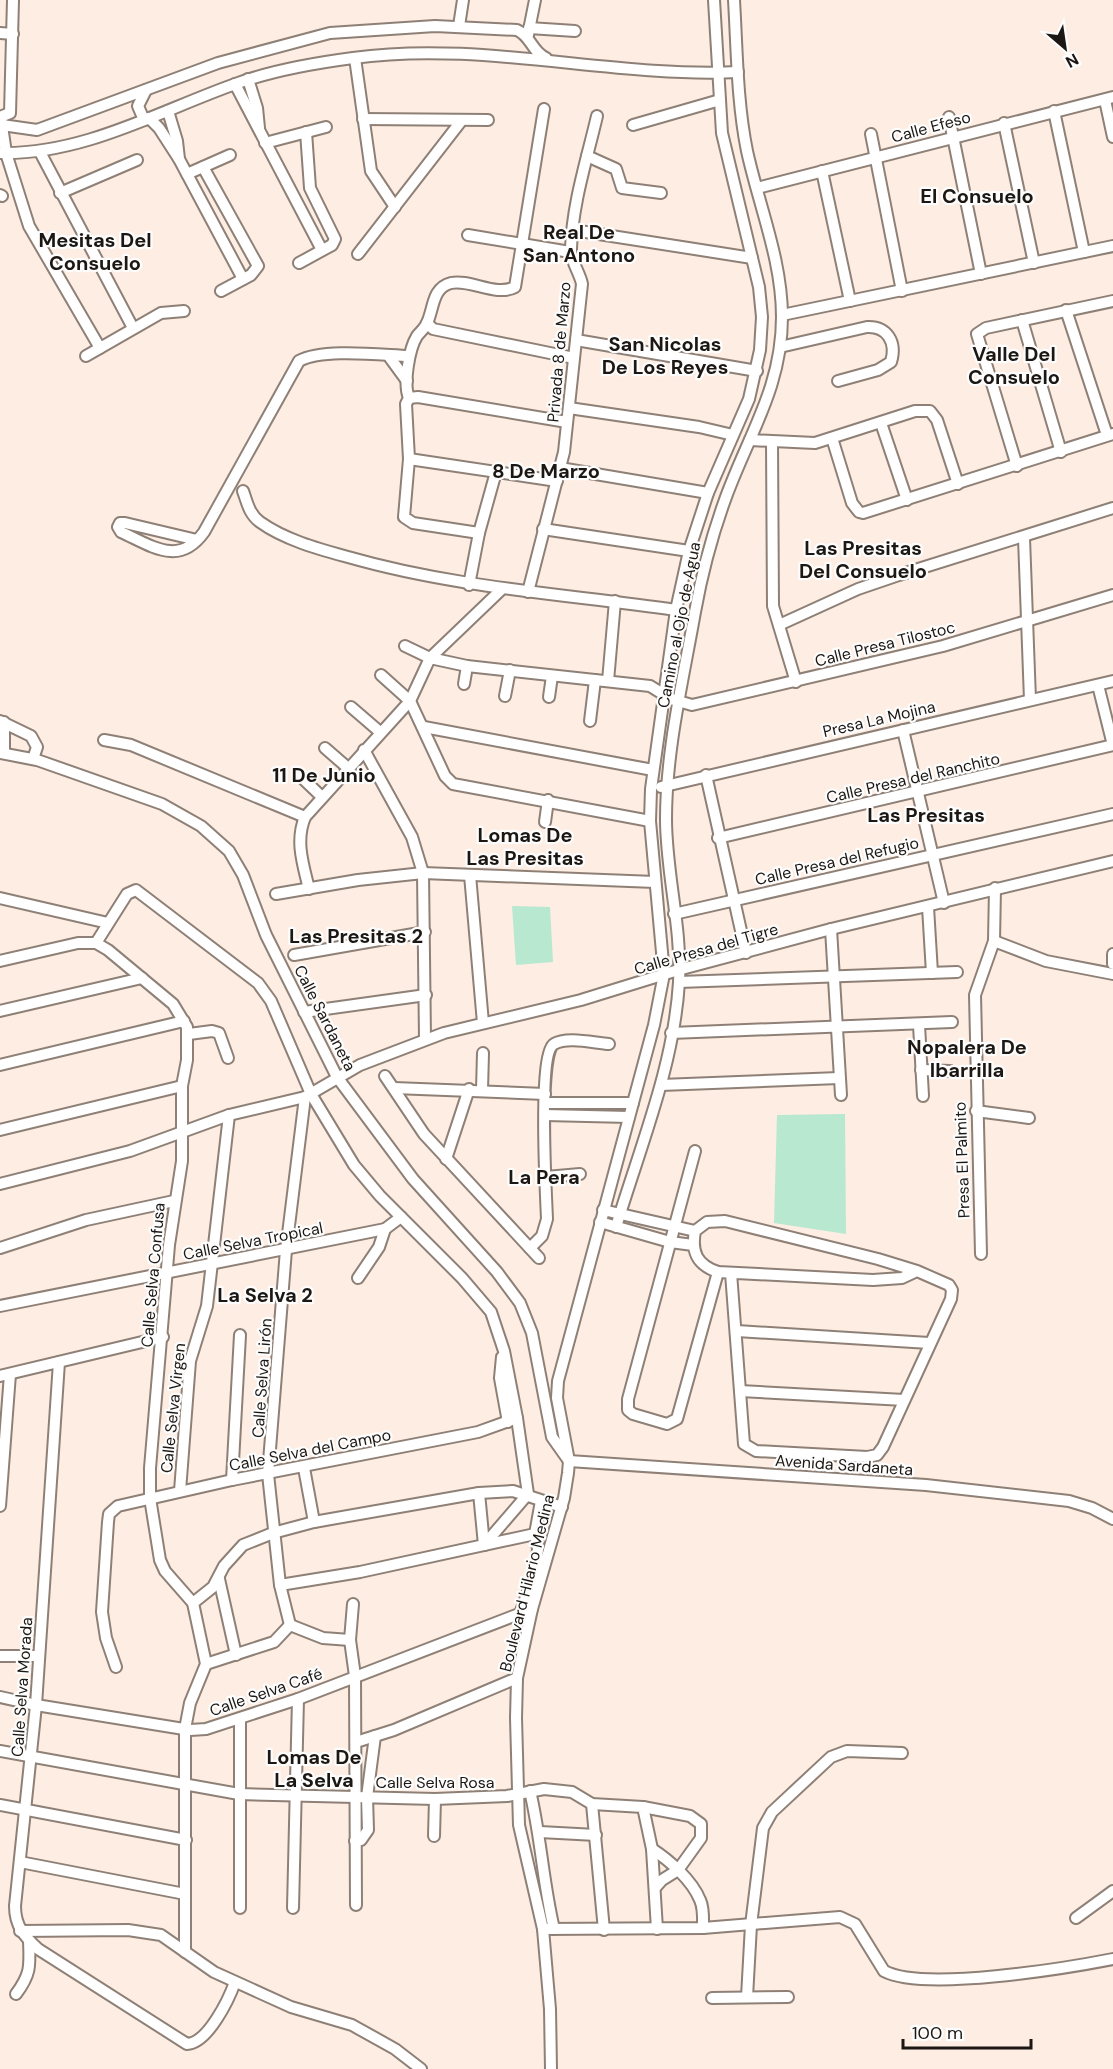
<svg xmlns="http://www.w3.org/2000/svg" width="1113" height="2069" font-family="'DM Sans',sans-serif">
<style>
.green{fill:#b8e8d0}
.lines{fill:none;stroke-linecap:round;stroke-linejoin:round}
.minor-casing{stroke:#8e8076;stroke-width:14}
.minor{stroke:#fff;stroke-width:10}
.labels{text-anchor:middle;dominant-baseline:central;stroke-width:4.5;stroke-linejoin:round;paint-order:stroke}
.street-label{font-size:16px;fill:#1c1713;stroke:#fdfdfd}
.quarter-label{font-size:20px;font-weight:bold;fill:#1c1713;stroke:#fdfdfd}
</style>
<rect width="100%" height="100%" fill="#fdede2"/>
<g class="green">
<polygon points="512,906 550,907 553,962 516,965"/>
<polygon points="845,1114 846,1234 774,1223 777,1115"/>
</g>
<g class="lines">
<defs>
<g id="minor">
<polyline points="459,26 463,0"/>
<polyline points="529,28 575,31"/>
<polyline points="0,33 13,34"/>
<polyline points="528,35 535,0"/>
<polyline points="355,58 371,171 395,207"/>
<polyline points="248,79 257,108 259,128"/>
<polyline points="235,84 322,250"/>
<polyline points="1105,100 1113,137"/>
<polyline points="168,111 177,141 179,159"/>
<polyline points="1054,111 1084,252"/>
<polyline points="0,117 10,113 13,0"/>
<polyline points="949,117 981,274"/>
<polyline points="149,118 159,128 179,159 243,279"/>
<polyline points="1,119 6,153 29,226 100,348"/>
<polyline points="363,119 488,120"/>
<polyline points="144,120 138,106 146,90"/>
<polyline points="1004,123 1034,263"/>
<path d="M 2,125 L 37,130 L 218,63 L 330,33 L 435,26 L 517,30 C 531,36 532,52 546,58"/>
<polyline points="633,125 720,100"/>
<polyline points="871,134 902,291"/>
<polyline points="265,143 326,127"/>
<polyline points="40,152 133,328"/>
<path d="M 0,153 C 84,155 161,110 238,83 C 274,70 315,63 353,58 C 482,40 609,78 738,72"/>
<polyline points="587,156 616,169 622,188 661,193"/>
<polyline points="203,167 258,266 251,275 221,291"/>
<polyline points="822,171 850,301"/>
<polyline points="187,174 230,155"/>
<polyline points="757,188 1113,97"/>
<polyline points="60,193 137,160"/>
<polyline points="0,195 2,196"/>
<polyline points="573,230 752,258"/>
<polyline points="468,235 570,252"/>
<polyline points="358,254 462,120"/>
<polyline points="299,263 332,245 335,239 310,188 306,132"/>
<polyline points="1066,310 1107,435"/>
<polyline points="782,315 1113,246"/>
<polyline points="1022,320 1061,452"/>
<polyline points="427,323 433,329 574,358"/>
<polyline points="576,340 757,371"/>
<path d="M 780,347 L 867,327 C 887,326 897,342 891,362 L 878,370 L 838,381"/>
<polyline points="388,355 407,381"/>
<polyline points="86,356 161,313 184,311"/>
<polyline points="409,398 418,397 567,422"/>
<polyline points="569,408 699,427 733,435"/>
<polyline points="881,423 907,500"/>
<polyline points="832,438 852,503 859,512 863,513 1113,434"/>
<polyline points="750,440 815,443 915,411 930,411 937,420 958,484"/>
<polyline points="772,442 773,606 796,682"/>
<polyline points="409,459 557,481"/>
<polyline points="1017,466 977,334 986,328 1113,301"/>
<polyline points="560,468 708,493"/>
<path d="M 243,491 C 247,502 249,514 260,522 C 285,540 319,549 348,557 C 456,588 566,594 676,610"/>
<polyline points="543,529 689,551"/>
<path d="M 479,533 L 413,523 L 404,517 L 409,459 L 406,404 L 409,398 C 403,384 409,349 417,336 C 420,332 424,329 426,325 C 434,311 431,288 451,283 C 471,279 496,297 515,287 L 544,109"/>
<polyline points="1024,538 1030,700"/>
<path d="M 197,540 L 125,523 L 120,523 L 118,527 L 121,532 C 152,546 179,567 204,532 L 299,361 C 323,348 381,355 409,356"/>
<polyline points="469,585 479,533 496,472"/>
<path d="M 528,592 L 564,452 L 582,284 C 580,273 570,260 571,249 C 572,205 587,159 597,116"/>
<polyline points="779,625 858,589 899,575 1113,508"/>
<polyline points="405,646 430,658 467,666 650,686 671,699 692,705 943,646 1113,595"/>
<polyline points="381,675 410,701 445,776 453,784 650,821"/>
<polyline points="608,681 615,601"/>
<polyline points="464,684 467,666"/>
<polyline points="1098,685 1113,745"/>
<polyline points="505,696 510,670"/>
<polyline points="549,697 552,676"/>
<polyline points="351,707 380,732"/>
<polyline points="0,721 31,736 37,747 33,759"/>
<polyline points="590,721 595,680"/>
<polyline points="4,722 4,753"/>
<polyline points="424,727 653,770"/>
<polyline points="903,730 944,903"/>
<polyline points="104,740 131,745 305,817"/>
<polyline points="325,748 348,768"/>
<polyline points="364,750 412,837 423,873 425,1039"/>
<polyline points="0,753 37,760 162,804 201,826 229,851 243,875 266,935 337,1077 413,1179 497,1272 520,1303 532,1333 552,1437 569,1461"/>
<polyline points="298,774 321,796"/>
<polyline points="706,775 746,953"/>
<polyline points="661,787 1113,681"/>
<polyline points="545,822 548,800"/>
<polyline points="718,838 1113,745"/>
<polyline points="470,875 483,1023"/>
<path d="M 309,889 C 303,864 295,841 305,817 L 410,701 L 430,658 L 502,589"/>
<polyline points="276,894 358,880 423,873 655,882"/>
<polyline points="0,898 108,923"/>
<polyline points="928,907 932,973"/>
<polyline points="674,914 1113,814"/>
<polyline points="831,929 841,1095"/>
<polyline points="994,941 1046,961 1113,974"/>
<polyline points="96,943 127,894 136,890 258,983 271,1001 311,1094 354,1165 380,1196 462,1278 491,1312 504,1351 517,1418 528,1494 484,1545"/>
<polyline points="1113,954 1113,964"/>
<polyline points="294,955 425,932"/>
<polyline points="0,961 78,943 96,943 108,950 173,1004 187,1027 187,1060 182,1086 182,1161 169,1245 150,1468 150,1498 160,1560 165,1571 193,1603"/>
<polyline points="679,982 957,972"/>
<polyline points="0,1011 142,978"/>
<polyline points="304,1012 426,995"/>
<polyline points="919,1025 923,1096"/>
<polyline points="671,1033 952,1022"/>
<polyline points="189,1034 212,1031 219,1033 228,1058"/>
<polyline points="0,1065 184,1021"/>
<polyline points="921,1070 950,1071"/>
<polyline points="385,1076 424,1134 539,1258"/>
<polyline points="661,1085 839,1078"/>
<polyline points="394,1088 545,1094"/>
<polyline points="482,1090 483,1053"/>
<polyline points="545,1103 633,1103"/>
<polyline points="976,1111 1029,1118"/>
<polyline points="545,1115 629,1117"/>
<polyline points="0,1130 182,1086"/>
<polyline points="695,1151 628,1399 628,1410 633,1414 667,1424 677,1419 718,1272"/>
<polyline points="446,1159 469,1089"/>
<polyline points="546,1177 580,1174"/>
<polyline points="0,1184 130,1151 229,1115 305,1097 360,1065 444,1033 581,1000 678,970 831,929 1113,861"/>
<polyline points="603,1210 695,1231"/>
<polyline points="600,1222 670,1242 693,1245"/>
<path d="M 616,1227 C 640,1147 674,1066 679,982 C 682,928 666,873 666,819 C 666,750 683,680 695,612 C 702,573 712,535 726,497 C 749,434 782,387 782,317 C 782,260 759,206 747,151 C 737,102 737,50 734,0"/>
<polyline points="0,1248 86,1220 174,1201"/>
<path d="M 530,1248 L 542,1236 L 547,1219 C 546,1194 538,1053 554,1044 C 567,1036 594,1043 609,1044"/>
<polyline points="981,1254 975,995 994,941 995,888"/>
<path d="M 731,1273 L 744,1444 L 756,1451 L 867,1457 L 877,1455 L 883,1447 L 951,1299 L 952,1290 L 949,1285 L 917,1271 L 878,1259 L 725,1221 L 707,1222 L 695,1231 C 691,1252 697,1265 718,1272 L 873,1280 L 902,1278 L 917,1271"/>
<polyline points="358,1278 379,1247 385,1229"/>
<polyline points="0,1306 385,1229 401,1217"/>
<polyline points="737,1331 929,1343"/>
<polyline points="502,1357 500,1378 508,1422"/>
<path d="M 59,1362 L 36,1705 L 15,1906 C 15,1926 24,1936 38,1949 L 187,2044 C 208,2043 229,1999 235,1982"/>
<polyline points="0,1376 163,1337"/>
<polyline points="740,1391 904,1400"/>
<polyline points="569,1461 926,1485 1069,1501 1092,1508 1113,1519"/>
<polyline points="304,1468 314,1522"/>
<polyline points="232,1480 240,1335"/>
<polyline points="180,1491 190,1361 207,1306 229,1115"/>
<polyline points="479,1493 484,1545"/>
<polyline points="0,1506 10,1374"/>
<polyline points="219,1579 236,1655"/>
<polyline points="280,1585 360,1572 535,1534"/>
<polyline points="353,1604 350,1640 355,1676 356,1905"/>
<polyline points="521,1611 536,1569 538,1549 535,1534 541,1501"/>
<polyline points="290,1625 280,1585 268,1474 286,1250 305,1097"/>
<polyline points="290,1625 323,1638 350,1640"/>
<polyline points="0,1656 39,1656"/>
<polyline points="206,1664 274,1642 290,1625"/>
<polyline points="116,1667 106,1638 102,1612 108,1522 109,1514 118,1506 232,1480 478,1432 517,1418"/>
<polyline points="0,1697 36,1705 190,1730 206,1729 298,1699 532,1609"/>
<polyline points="240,1719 240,1908"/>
<polyline points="356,1742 394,1730 517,1678"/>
<polyline points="0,1751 239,1794 435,1799 507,1796 544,1789 572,1792 592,1804 643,1807 652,1849 657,1929"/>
<path d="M 530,1791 C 541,1837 543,1883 554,1929"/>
<polyline points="592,1804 604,1930"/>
<polyline points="0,1805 186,1840"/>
<polyline points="643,1807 690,1816 701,1824 701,1838 678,1870 662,1880 655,1888"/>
<polyline points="540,1832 596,1835"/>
<polyline points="434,1836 435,1799"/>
<polyline points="355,1841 361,1840 368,1830 367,1797 375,1736"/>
<path d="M 652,1849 C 669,1860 692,1880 700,1900 C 704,1908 703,1919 703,1928"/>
<polyline points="20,1862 185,1894"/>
<polyline points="293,1908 298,1699"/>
<polyline points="1076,1918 1113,1891"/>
<path d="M 543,1929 L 703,1928 L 840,1917 L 855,1924 L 884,1971 C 923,1992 1067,1968 1113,1959"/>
<polyline points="20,1931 128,1930 161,1935 214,1972 291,2007 352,2025 395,2049 421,2069"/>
<polyline points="185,1952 185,1729 190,1703 206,1664 193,1603 213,1587 224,1566 243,1545 273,1533 314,1522 479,1493 513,1491 562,1507"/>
<path d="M 16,1994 C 31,1974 30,1966 29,1941"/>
<polyline points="747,1997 751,1925 763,1828 772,1812 831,1757 847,1751 902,1753"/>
<polyline points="712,1998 788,1997"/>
<polyline points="551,2069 550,2009 543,1929 519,1825 516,1718 517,1678 532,1609 564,1498 568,1473 569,1461 557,1398 558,1381 654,1025 664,974 650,821 651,789 676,610 689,551 708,493 749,399 760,350 762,317 759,287 722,133 714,0"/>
</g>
</defs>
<use href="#minor" class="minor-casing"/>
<use href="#minor" class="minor"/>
</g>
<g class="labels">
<g class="street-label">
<text transform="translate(931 127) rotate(-15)">Calle Efeso</text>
<text transform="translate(559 352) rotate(-85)">Privada 8 de Marzo</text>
<text transform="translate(679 625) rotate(-79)">Camino al Ojo de Agua</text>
<text transform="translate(885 644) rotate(-14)">Calle Presa Tilostoc</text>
<text transform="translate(879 719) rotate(-13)">Presa La Mojina</text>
<text transform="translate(913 778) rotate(-13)">Calle Presa del Ranchito</text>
<text transform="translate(837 861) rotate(-13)">Calle Presa del Refugio</text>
<text transform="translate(706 949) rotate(-16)">Calle Presa del Tigre</text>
<text transform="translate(325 1018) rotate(63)">Calle Sardaneta</text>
<text transform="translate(962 1160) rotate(-92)">Presa El Palmito</text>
<text transform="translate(253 1241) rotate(-11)">Calle Selva Tropical</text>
<text transform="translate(153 1275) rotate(-85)">Calle Selva Confusa</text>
<text transform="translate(262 1378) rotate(-86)">Calle Selva Lirón</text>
<text transform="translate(173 1408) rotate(-84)">Calle Selva Virgen</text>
<text transform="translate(310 1450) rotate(-11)">Calle Selva del Campo</text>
<text transform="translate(844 1465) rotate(4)">Avenida Sardaneta</text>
<text transform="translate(527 1583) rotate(-76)">Boulevard Hilario Medina</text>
<text transform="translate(22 1687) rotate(-86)">Calle Selva Morada</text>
<text transform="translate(266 1692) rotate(-19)">Calle Selva Café</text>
<text x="435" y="1782">Calle Selva Rosa</text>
</g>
<g class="quarter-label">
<text x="977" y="196">El Consuelo</text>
<text x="579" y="232">Real De<tspan x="579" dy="23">San Antono</tspan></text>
<text x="95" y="240">Mesitas Del<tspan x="95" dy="23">Consuelo</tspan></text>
<text x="665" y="344">San Nicolas<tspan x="665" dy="23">De Los Reyes</tspan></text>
<text x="1014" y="354">Valle Del<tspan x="1014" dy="23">Consuelo</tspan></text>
<text x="546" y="471">8 De Marzo</text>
<text x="863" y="548">Las Presitas<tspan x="863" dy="23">Del Consuelo</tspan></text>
<text x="324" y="775">11 De Junio</text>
<text x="926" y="815">Las Presitas</text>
<text x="525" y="835">Lomas De<tspan x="525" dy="23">Las Presitas</tspan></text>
<text x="356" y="936">Las Presitas 2</text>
<text x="967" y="1047">Nopalera De<tspan x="967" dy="23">Ibarrilla</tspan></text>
<text x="544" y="1177">La Pera</text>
<text x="265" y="1295">La Selva 2</text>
<text x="314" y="1757">Lomas De<tspan x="314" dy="23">La Selva</tspan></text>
</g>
</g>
<g transform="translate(1065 48) rotate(151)" stroke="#fdfdfd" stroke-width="4.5" paint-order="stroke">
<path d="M0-4.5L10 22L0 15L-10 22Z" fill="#1c1713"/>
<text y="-9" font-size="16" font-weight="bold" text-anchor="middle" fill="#1c1713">N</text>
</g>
<path d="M903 2039v9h128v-9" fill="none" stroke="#1c1713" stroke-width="3"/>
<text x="912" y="2039" font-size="18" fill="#1c1713" stroke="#fdfdfd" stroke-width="4.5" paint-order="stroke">100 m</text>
</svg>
